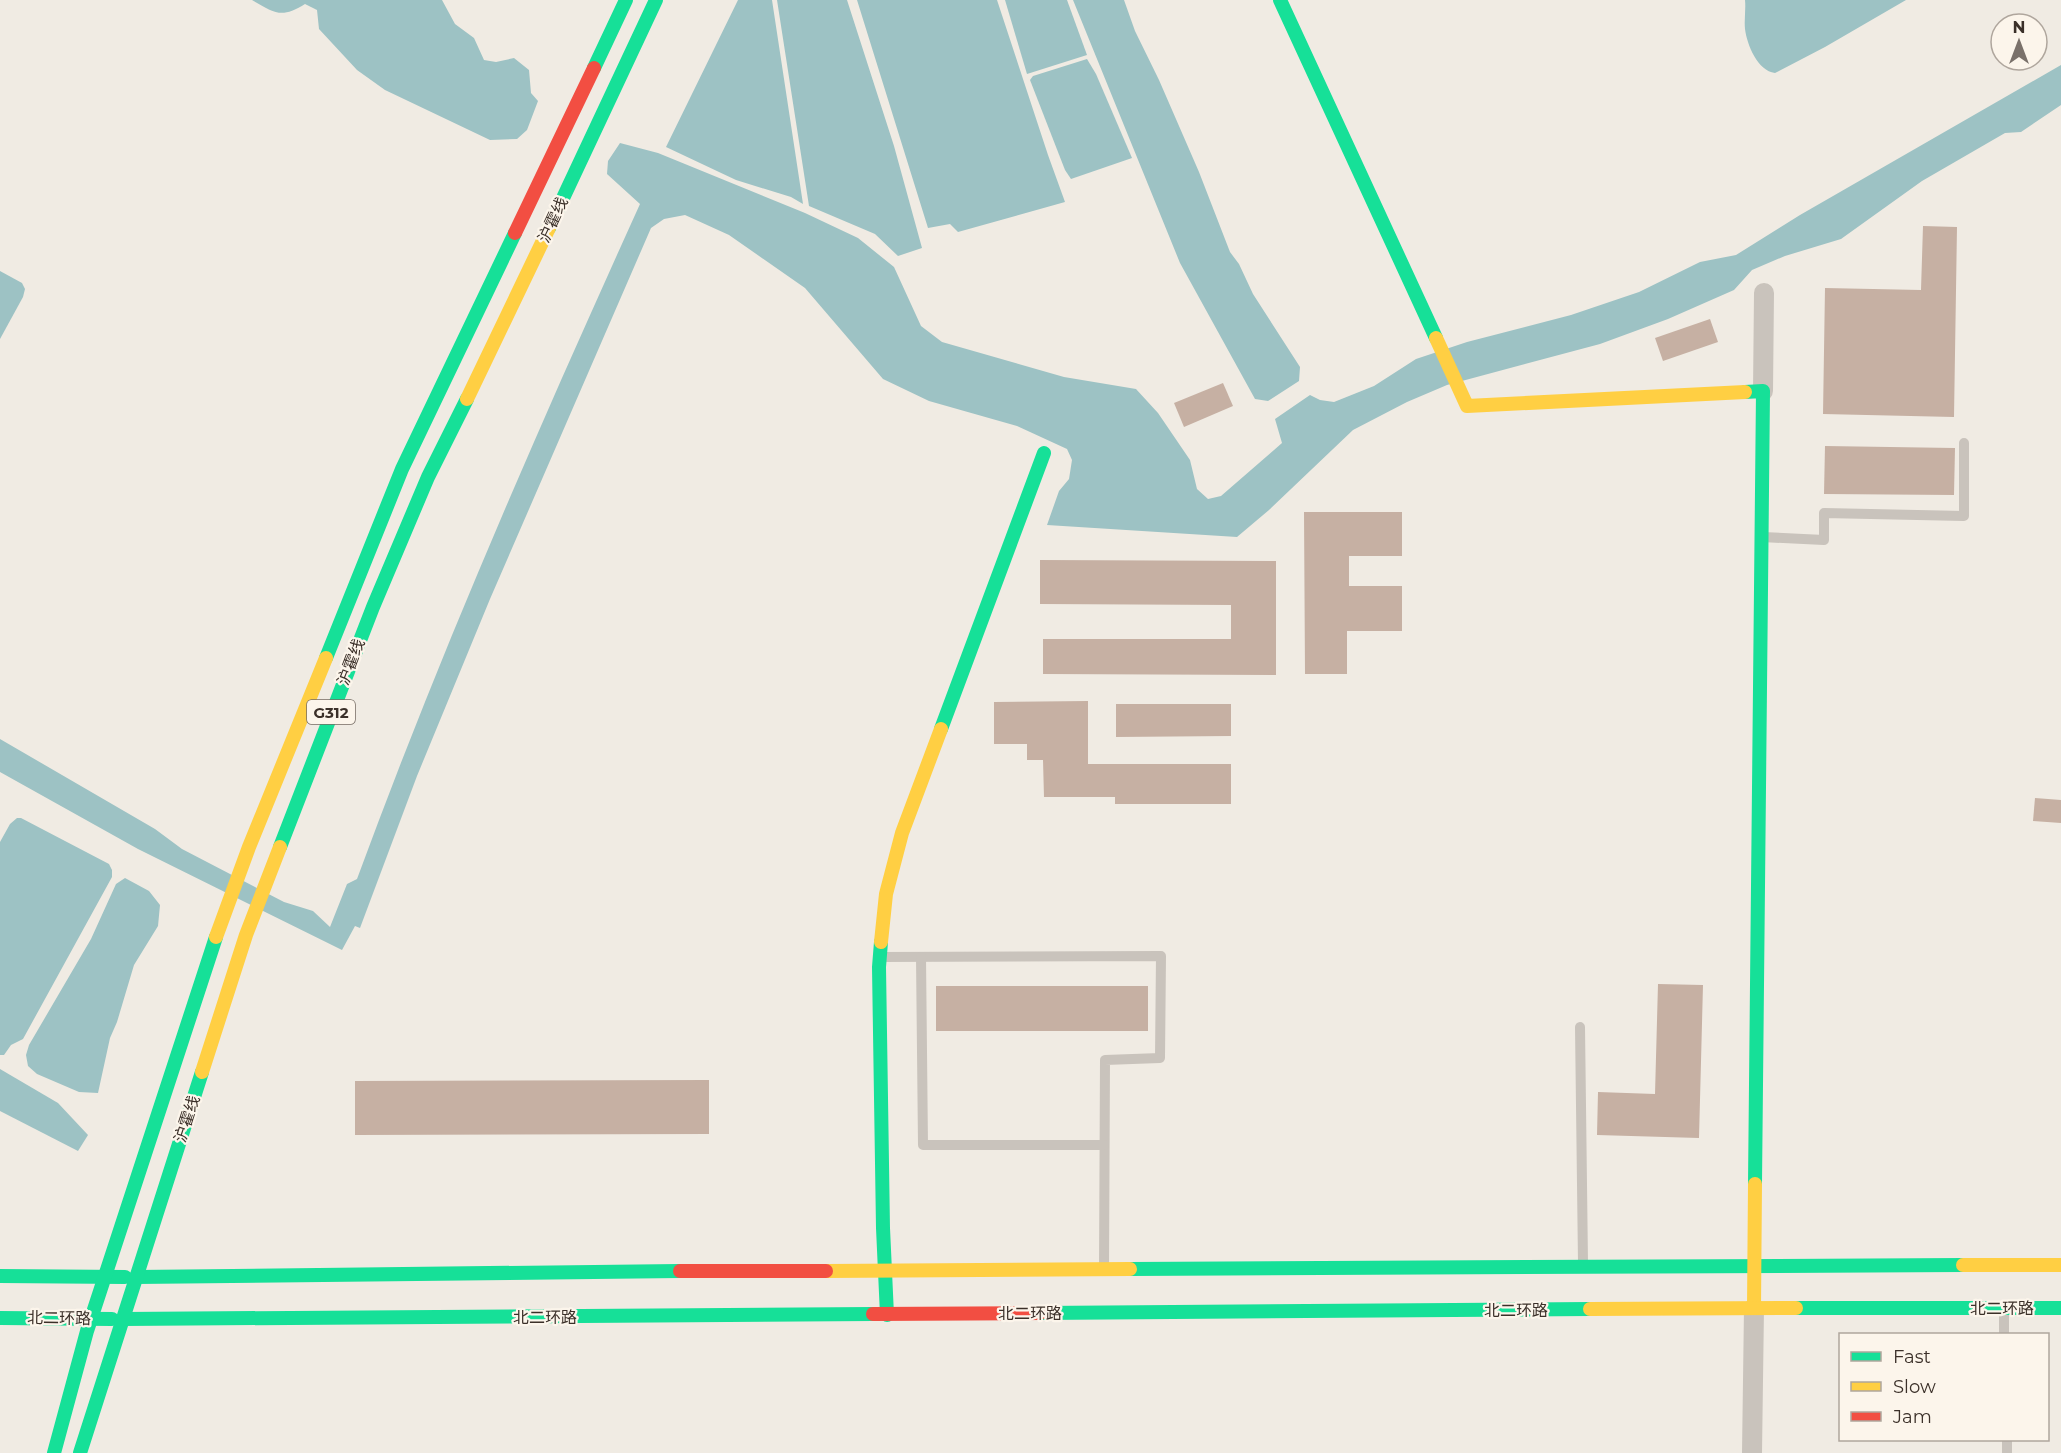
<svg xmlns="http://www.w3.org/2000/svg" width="2061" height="1453" font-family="Montserrat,'Noto Sans SC',sans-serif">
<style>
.water{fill:#9dc2c4}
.building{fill:#c6b0a3}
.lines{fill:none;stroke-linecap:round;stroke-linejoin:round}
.lane{stroke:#c9c3bc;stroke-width:10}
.street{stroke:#c9c3bc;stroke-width:20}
.fast{stroke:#16e098;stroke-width:14}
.slow{stroke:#ffcf43;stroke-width:14}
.jam{stroke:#f24e42;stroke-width:14}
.labels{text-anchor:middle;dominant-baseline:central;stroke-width:4.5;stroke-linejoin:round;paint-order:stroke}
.shield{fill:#fcf5eb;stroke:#756b63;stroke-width:1.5}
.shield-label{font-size:15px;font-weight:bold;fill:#3b3029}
.street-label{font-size:16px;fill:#3b3029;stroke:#fcf5eb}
</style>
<rect width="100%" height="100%" fill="#f0ebe3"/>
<g class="water">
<path d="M 252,0 L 442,0 L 455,24 L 474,38 L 484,60 L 496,62 L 514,58 L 529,70 L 531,93 L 538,101 L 527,130 L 517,139 L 490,140 L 385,90 L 357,70 L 319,29 L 317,10 L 305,4 C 281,19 275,13 252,0 Z"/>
<polygon points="738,0 772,0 803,204 791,197 736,180 666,147"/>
<polygon points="777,0 847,0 894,146 922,248 898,256 875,234 809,206"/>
<polygon points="857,0 997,0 1048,155 1065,202 958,232 950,224 928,228"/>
<polygon points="1005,0 1067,0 1087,55 1027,74"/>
<polygon points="1073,0 1124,0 1135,31 1159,80 1199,172 1230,252 1239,264 1253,294 1300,367 1299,381 1268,401 1255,399 1180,263"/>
<path d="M 1745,0 L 1906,0 L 1825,47 L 1775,73 C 1758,71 1747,45 1745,29 C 1744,19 1746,10 1745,0 Z"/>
<polygon points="1087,59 1096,74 1132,158 1071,179 1065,170 1030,80 1033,76"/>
<path d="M 2061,65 L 2061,105 L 2021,132 L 2005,133 L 1922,181 L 1841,239 L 1785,256 L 1752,270 L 1734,290 L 1668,319 L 1600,344 L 1447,385 L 1407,402 L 1353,430 L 1269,510 L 1237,537 L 1047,525 L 1059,491 L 1069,479 L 1072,460 L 1067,449 L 1017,426 L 929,401 L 883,379 L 805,288 L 729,235 L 685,215 L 664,219 L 651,228 L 490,599 L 417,776 L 360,928 L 355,926 L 342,950 L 138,849 L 0,772 L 0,739 L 155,829 L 182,849 L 284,902 L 313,911 L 330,927 L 347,884 L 357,879 C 441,650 539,427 640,204 L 607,174 L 608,161 L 620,143 L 658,153 L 805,213 L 858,238 L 894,267 L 921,326 L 942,342 L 1064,377 L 1136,389 L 1158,413 L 1190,460 L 1197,489 L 1208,499 L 1221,496 L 1282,443 L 1275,419 L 1310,395 L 1320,400 L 1334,402 L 1374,386 L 1416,359 L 1467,342 L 1571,315 L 1639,292 L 1700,262 L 1736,255 L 1800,215 Z"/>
<polygon points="0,271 22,283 25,289 23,297 0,339"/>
<polygon points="17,818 21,818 109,864 112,870 112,877 23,1039 11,1045 4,1055 0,1055 0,842 10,824"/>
<polygon points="125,878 149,891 160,905 158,926 134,965 117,1022 110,1038 98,1093 79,1092 37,1074 28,1066 26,1055 29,1045 91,939 116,884"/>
<polygon points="0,1069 58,1103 88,1135 78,1151 0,1111"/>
</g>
<g class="building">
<polygon points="1923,226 1957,227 1954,417 1823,414 1825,288 1921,290"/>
<polygon points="1710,319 1718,342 1663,361 1655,338"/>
<polygon points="1223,383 1233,406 1184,427 1174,403"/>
<polygon points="1825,446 1955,448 1954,495 1824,494"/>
<polygon points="1304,512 1402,512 1402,556 1349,556 1349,586 1402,586 1402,631 1347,631 1347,674 1305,674"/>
<polygon points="1040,560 1276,561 1276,675 1043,674 1043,639 1231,639 1231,605 1040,604"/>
<polygon points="1088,701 1088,764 1231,764 1231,804 1115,804 1115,797 1044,797 1043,760 1027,760 1027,744 994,744 994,702"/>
<polygon points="1116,704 1231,704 1231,736 1116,737"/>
<polygon points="2035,798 2061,800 2061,823 2033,821"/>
<polygon points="1658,984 1703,985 1699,1138 1597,1135 1598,1092 1655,1094"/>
<rect x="936" y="986" width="212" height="45"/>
<polygon points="709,1080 709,1134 355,1135 355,1081"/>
</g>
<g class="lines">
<g class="lane">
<polyline points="1762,537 1824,540 1824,513 1964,516 1964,443"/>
<polyline points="881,957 1161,956 1160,1058 1105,1060 1104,1268"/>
<polyline points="921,957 923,1145 1104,1145"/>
<polyline points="1580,1027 1583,1263"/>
<polyline points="2004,1311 2004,1334"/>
<polyline points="2007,1440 2007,1453"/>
</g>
<g class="street">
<polyline points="1763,391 1764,293"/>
<polyline points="1752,1453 1754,1308"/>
</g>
<g class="fast">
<polyline points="1280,0 1436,338"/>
<polyline points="594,68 626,0"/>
<polyline points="549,228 656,0"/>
<polyline points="1745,392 1763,391 1755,1184"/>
<polyline points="326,658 402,469 515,233"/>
<polyline points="941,729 1044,453"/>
<polyline points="280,847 373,607 428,477 467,399"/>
<polyline points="881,942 879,967 883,1228 887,1315"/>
<polyline points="1130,1269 1963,1265"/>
<polyline points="0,1276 125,1277"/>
<polyline points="136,1277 680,1271"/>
<polyline points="1796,1308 2061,1308"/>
<polyline points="1040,1313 1590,1309"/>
<polyline points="0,1318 112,1319"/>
<polyline points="123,1319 873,1314"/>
<polyline points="54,1453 87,1331 216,937"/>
<polyline points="80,1453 202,1072"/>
</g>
<g class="slow">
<polyline points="1436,338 1467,406 1745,392"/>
<polyline points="467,399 549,228"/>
<polyline points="216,937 249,847 326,658"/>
<polyline points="881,942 886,894 902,833 941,729"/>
<polyline points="202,1072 246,935 280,847"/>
<polyline points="1963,1265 2061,1265"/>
<polyline points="826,1271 1130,1269"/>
<polyline points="1754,1308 1755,1184"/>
<polyline points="1590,1309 1796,1308"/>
</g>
<g class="jam">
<polyline points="515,233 594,68"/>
<polyline points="680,1271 826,1271"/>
<polyline points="873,1314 1040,1313"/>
</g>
</g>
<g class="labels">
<rect class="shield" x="307" y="700" width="48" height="24" rx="4.5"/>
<g class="shield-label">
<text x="331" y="712">G312</text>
</g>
<g class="street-label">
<text transform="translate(553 220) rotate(-65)">沪霍线</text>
<text transform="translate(351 662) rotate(-69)">沪霍线</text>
<text transform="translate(187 1119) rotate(-72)">沪霍线</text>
<text x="2002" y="1308">北二环路</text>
<text x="1516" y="1310">北二环路</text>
<text x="1030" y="1313">北二环路</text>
<text x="545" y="1317">北二环路</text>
<text transform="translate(59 1318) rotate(1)">北二环路</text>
</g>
</g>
<rect x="1839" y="1333" width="210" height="108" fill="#fcf5eb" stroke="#afa69d" stroke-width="1.5"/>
<rect x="1851" y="1352" width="30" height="9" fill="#16e098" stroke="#afa69d" stroke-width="1.5"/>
<text x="1893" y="1363" font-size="18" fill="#3b3029">Fast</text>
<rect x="1851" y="1382" width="30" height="9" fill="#ffcf43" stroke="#afa69d" stroke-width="1.5"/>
<text x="1893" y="1393" font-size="18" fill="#3b3029">Slow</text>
<rect x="1851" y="1412" width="30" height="9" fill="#f24e42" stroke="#afa69d" stroke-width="1.5"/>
<text x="1893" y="1423" font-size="18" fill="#3b3029">Jam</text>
<g transform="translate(2019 42)"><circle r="28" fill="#fcf5eb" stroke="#afa69d" stroke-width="1.5"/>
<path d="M0-4.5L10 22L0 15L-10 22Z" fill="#7a716a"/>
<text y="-9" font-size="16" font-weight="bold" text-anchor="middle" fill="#3b3029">N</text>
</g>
</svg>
